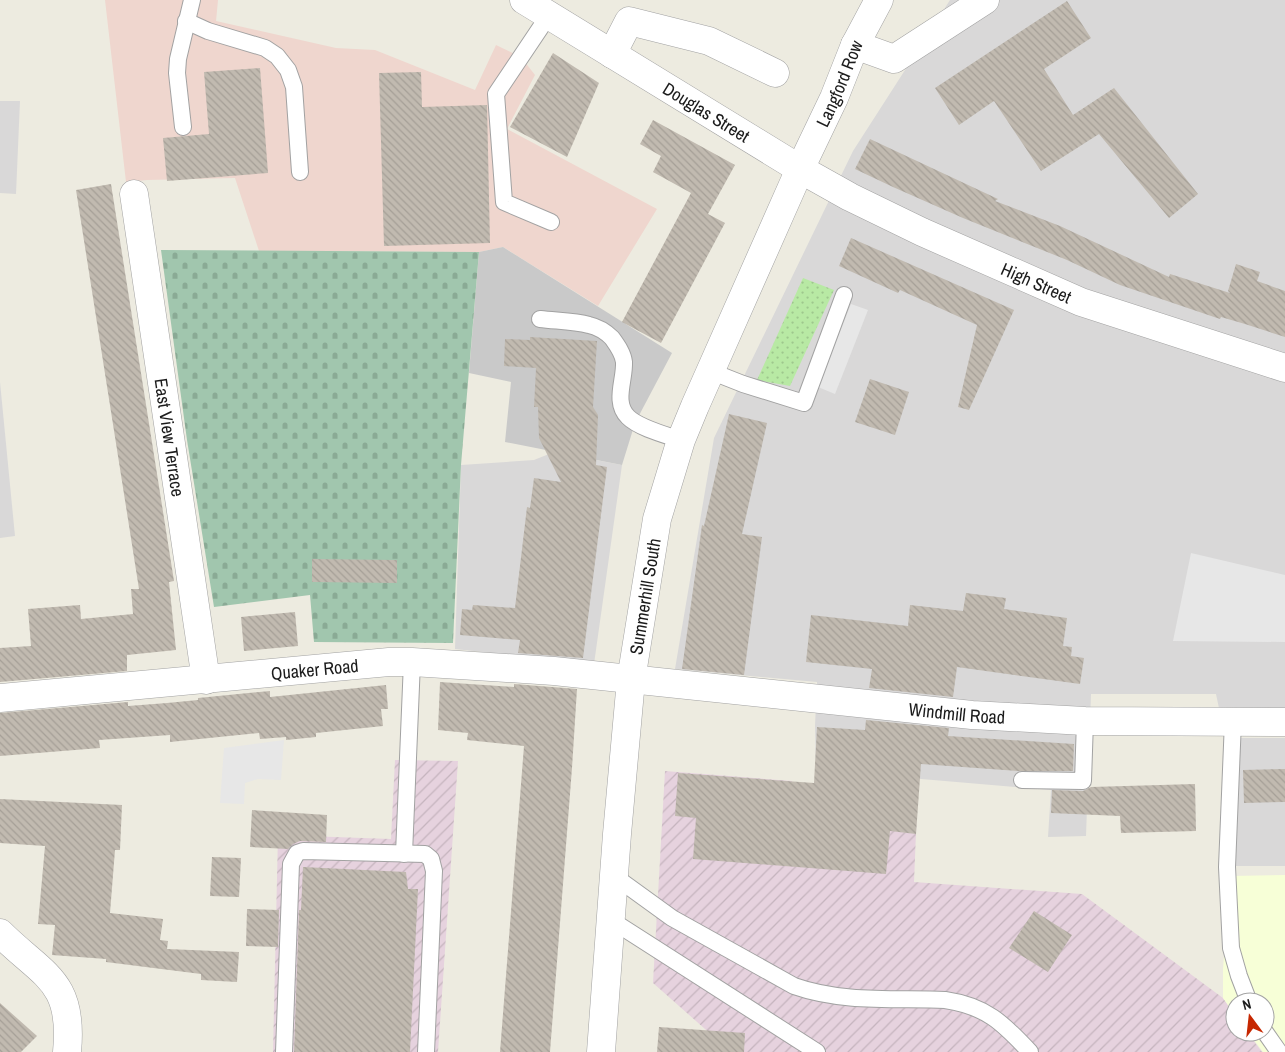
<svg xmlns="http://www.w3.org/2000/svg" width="1285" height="1052" font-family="'Archivo Narrow',sans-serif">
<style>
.residential{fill:#d9d8d8}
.commercial{fill:#efd6ce}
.industrial{fill:url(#industrial-furrows)}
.education{fill:#f7ffd7}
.religious{fill:#c9c9c9}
.grass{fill:url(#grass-dots)}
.cemetery{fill:url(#cemetery-stones)}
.parking{fill:#e7e7e7}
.building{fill:url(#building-back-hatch)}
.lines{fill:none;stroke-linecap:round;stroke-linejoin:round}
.service-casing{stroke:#a2a2a2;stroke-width:18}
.minor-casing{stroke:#a2a2a2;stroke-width:29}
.tertiary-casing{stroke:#a2a2a2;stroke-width:29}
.service{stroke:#fff;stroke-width:16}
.minor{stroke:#fff;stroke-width:28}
.tertiary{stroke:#fff;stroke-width:28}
.labels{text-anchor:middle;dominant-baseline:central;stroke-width:4;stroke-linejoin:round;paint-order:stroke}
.street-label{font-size:18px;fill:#1b1b1b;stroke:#fff}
</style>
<defs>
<pattern id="industrial-furrows" width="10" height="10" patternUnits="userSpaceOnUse" patternTransform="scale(1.25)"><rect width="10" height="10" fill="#e6d2de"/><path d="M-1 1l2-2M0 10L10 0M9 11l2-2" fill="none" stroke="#c5b4be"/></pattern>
<pattern id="grass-dots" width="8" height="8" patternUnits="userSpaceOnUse" patternTransform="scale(1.25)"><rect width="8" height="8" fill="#b8e9a4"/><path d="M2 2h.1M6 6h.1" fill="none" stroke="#9ec78d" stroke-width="1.8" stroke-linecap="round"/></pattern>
<pattern id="cemetery-stones" width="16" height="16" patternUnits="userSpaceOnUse" patternTransform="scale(1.25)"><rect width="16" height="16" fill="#a1c6ae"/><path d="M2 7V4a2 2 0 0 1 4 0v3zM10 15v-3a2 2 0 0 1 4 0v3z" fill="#8aaa95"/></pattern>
<pattern id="building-back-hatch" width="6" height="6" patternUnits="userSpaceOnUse" patternTransform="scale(1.25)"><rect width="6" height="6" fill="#c1bab0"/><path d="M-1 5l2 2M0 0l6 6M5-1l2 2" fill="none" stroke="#a59f97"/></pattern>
</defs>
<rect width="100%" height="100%" fill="#edebe0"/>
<g class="residential">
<polygon points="950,0 1285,0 1285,732 1224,732 1216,694 1091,694 1086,836 1048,837 1051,790 816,770 815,726 817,682 675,669 714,438 853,151"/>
<polygon points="0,101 20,101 16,194 0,193"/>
<polygon points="0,382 15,536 0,538"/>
<polygon points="554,452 622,465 594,664 455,649 461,465 534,460"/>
<polygon points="1240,738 1285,738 1285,866 1235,866"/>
</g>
<polygon class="commercial" points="105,0 218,0 216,21 336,48 375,50 475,90 496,45 521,57 535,75 507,129 657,209 598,306 503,247 479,252 259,251 235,178 147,180 126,182"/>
<g class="industrial">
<polygon points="395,760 458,761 438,1052 273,1052 278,835 391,839"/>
<polygon points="665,771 792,781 790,799 917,808 914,882 1082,894 1223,998 1235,1015 1235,1032 1247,1032 1262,1052 731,1052 653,983"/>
</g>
<polygon class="education" points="1285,875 1285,1052 1263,1052 1248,1032 1265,1032 1265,1002 1235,1002 1235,1015 1223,998 1223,969 1230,876"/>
<polygon class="religious" points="503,247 672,353 635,423 622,465 505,442 511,382 469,373 479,252"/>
<polygon class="grass" points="803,278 834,290 790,386 757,380"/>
<polygon class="cemetery" points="161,250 479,252 461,465 453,643 314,642 310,595 214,607 187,440"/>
<g class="parking">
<polygon points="851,304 868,310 835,394 818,387"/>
<polygon points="1191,553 1285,575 1285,642 1173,641"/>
<polygon points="284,740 281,780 258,779 245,783 244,804 220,803 224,748"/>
</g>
<g class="building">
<polygon points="1067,1 1091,38 1044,69 1073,115 1114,88 1198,194 1169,218 1099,134 1041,171 994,101 959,125 935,88"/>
<polygon points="553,53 599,83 567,157 510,127"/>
<polygon points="260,68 268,173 167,181 163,138 209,134 204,72"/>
<polygon points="421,72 422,107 487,105 490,243 384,246 379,73"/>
<polygon points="653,120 735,165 708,214 725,223 661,343 622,322 691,193 653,172 661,156 640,144"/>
<polygon points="870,139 998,199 995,201 1060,226 1169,277 1170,274 1230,293 1228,291 1236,264 1260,272 1257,281 1285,291 1285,337 1245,324 1221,317 1220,319 1120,285 1067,260 963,218 893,187 855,169"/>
<polygon points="111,184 174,581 169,582 176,650 127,655 127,671 0,682 0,648 31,646 28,609 80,605 81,619 133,614 131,589 139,589 76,190"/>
<polygon points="851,238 1014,310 969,410 958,407 977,325 900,290 898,293 839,266"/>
<polygon points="530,337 597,341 593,407 598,415 596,465 607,467 583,658 518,653 520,640 460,635 462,609 472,610 473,605 515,608 527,507 530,508 534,478 561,482 539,438 538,407 534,407 536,368 504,366 505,339 530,340"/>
<polygon points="870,379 909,392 895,435 855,422"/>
<polygon points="729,414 767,423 742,534 762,537 744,675 682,669 702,525 704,526"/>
<polygon points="312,559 397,560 397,583 312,582"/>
<polygon points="966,593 1006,598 1004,609 1067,618 1063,646 1072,647 1071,656 1084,658 1080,684 957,667 953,697 869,688 872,669 806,662 811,615 908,626 910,605 963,611"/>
<polygon points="295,612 298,646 244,651 241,617"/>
<polygon points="440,682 514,687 514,684 577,689 572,768 550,1052 500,1052 524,746 467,740 468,733 438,730"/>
<polygon points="386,685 388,709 381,709 383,726 316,733 316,737 286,740 286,737 260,739 259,733 170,742 170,735 99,740 100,748 0,756 0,713 128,702 128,706 167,703 198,700 198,698 270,691 270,697"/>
<polygon points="866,720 949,728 948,736 1074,744 1073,771 1018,771 921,764 916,834 890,831 886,874 693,859 696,818 675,816 678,773 814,783 817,727 865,730"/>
<polygon points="1285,769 1285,802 1244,803 1243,770"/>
<polygon points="1195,784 1196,831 1121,833 1120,816 1051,813 1052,790 1083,791 1091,787"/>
<polygon points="0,799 122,805 120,850 115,850 110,913 163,919 160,940 168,941 167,949 239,952 237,982 201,980 201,974 106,962 106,959 52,955 55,925 38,924 45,846 0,843"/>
<polygon points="252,810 327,815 326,842 300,841 293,844 288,849 250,847"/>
<polygon points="212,857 241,858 239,897 210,896"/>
<polygon points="303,867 406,872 408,889 418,889 410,1052 294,1052 299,910 301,910"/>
<polygon points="247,909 279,910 278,947 246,946"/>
<polygon points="1034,911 1072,935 1048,972 1009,948"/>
<polygon points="0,1003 37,1036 21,1052 0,1052"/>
<polygon points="659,1027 745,1033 744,1052 657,1052"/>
</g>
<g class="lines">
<defs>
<g id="service">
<polyline points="549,15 496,94 504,202 551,222"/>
<polyline points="186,21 208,31 265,48 277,56 288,70 294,87 300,172"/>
<polyline points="183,127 177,73 178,59 192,0"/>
<path d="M 540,319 C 556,321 574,321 589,325 C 598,327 606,332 612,338 C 617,345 623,353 624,362 C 625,380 613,402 628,417 C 639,428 666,435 681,440"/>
<polyline points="710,371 743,384 804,403 844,295"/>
<polyline points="1233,721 1227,867 1231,948 1239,976 1249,1002"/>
<polyline points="1022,780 1083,781 1085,721"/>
<polyline points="404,854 412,662"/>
<path d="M 614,876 L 672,918 L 794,986 C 842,1003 895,998 945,1000 C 986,1006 1003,1023 1030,1052"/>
<polyline points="611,920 817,1052"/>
<polyline points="1265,1032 1279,1052"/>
<polyline points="284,1052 291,864 297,853 303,851 425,854 431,859 434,871 426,1052"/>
</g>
<g id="minor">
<path id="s1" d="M 524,0 L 800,169 L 850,197 L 922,232 L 1081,302 L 1285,368"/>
<polyline points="855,45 894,59 985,0"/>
<polyline points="612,54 629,21 709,41 775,73"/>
<path id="s2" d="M 134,194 L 206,680"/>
<path id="s3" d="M 0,698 L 389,662 L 412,662 L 554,671 L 972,715 L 1085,721 L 1285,722"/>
<path d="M 0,933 C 43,976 74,980 67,1052"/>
</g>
<g id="tertiary">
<path id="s4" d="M 601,1052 L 617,834 L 631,680 L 657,519 L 681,440 L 695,406 L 800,169 L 834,98 L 855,45 L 879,0"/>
</g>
</defs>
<use href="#service" class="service-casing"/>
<use href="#minor" class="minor-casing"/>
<use href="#tertiary" class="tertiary-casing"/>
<use href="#service" class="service"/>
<use href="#minor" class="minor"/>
<use href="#tertiary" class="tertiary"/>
</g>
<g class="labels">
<g class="street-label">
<text stroke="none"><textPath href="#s4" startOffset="1009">Langford Row</textPath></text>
<text stroke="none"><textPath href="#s1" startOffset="214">Douglas Street</textPath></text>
<text stroke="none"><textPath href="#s1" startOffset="586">High Street</textPath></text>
<text stroke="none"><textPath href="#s2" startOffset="246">East View Terrace</textPath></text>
<text stroke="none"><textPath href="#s4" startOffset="458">Summerhill South</textPath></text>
<text stroke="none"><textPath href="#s3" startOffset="316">Quaker Road</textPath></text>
<text stroke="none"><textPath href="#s3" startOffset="961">Windmill Road</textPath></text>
</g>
</g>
<g transform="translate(1250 1017) rotate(345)"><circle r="24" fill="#ffffff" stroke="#a4a4a4"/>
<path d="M0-4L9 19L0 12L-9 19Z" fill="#c62700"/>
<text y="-8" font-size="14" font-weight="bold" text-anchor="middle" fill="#1b1b1b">N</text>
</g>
</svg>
